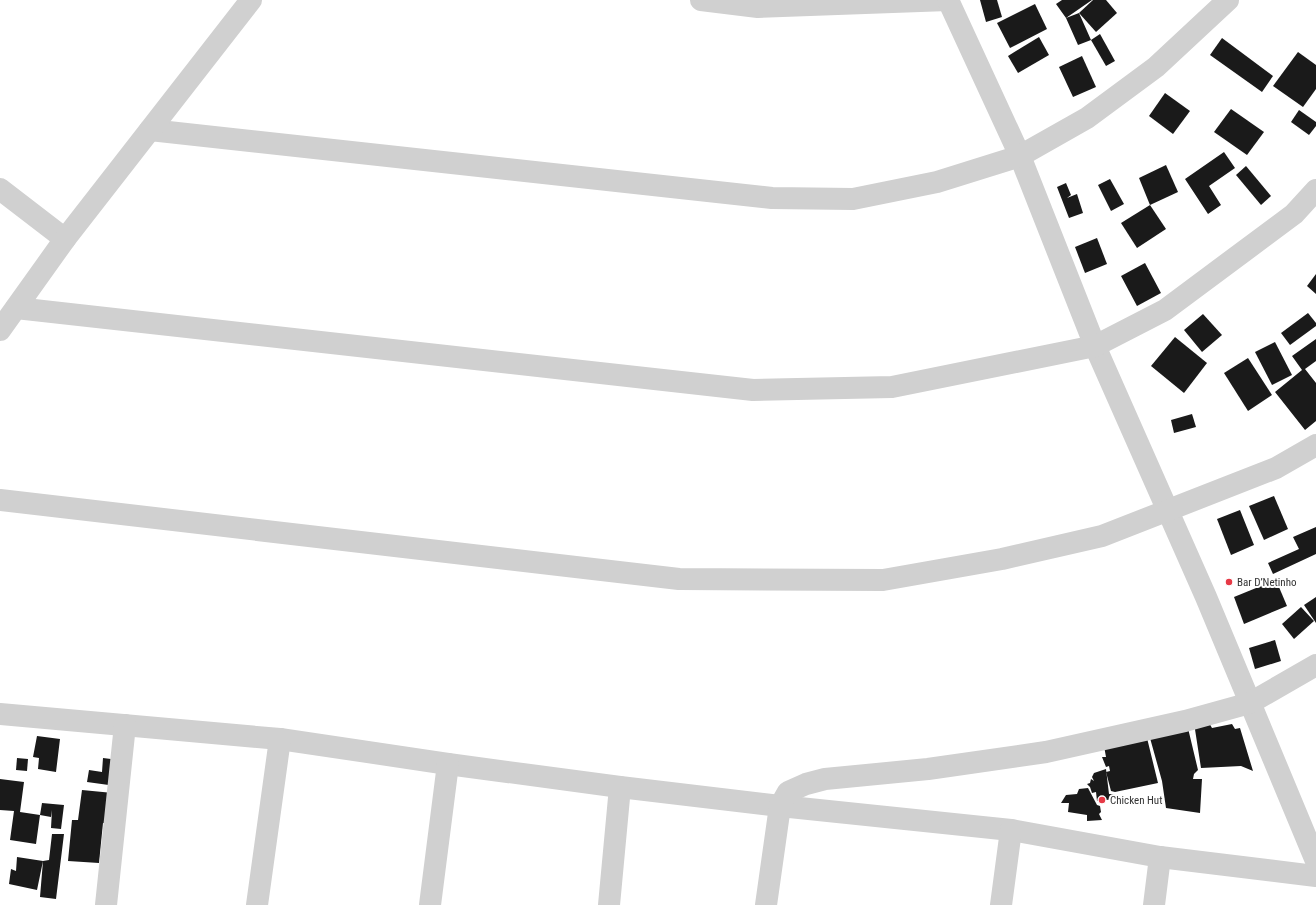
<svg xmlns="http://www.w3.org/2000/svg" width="1316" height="905" font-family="'Roboto Condensed',sans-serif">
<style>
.building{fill:#1a1a1a}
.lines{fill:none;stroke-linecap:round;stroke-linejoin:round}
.minor{stroke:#d0d0d0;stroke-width:22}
.poi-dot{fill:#e63946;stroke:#fff;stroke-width:1.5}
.labels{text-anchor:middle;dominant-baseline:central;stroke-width:4;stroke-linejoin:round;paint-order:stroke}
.poi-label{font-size:11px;fill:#333;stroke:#fff;text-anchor:start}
</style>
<rect width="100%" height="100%" fill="#fff"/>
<g class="building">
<polygon points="980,0 997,0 1002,17 986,22"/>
<polygon points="1062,0 1092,0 1066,18 1079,13 1091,40 1078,45 1066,18 1056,4"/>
<polygon points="1093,0 1106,0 1117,13 1096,32 1079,13"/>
<polygon points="1035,4 1047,29 1010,48 997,23"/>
<polygon points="1100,34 1115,61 1106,66 1091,40"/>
<polygon points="1039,37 1049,55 1018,73 1008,56"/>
<polygon points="1222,38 1273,76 1262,92 1210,55"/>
<polygon points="1298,52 1316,65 1316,89 1303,107 1273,86"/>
<polygon points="1082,56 1096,87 1073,97 1059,67"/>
<polygon points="1165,93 1190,111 1173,134 1149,116"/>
<polygon points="1231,109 1264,132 1247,155 1214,132"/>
<polygon points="1299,110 1316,122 1316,126 1309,135 1291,122"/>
<polygon points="1224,152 1235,168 1209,186 1221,205 1208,214 1185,179"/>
<polygon points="1166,165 1178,192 1150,205 1139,178"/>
<polygon points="1246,166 1271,196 1261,205 1236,175"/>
<polygon points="1110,179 1124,204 1111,211 1098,185"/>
<polygon points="1066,183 1071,195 1067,198 1077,194 1083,213 1069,218 1057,187"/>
<polygon points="1150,205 1166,229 1137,248 1121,223"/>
<polygon points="1097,238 1107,264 1085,273 1075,247"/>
<polygon points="1145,263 1161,293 1137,306 1121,276"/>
<polygon points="1316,274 1316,294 1307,286"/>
<polygon points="1308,313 1316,323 1316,326 1290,345 1281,333"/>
<polygon points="1203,314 1222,335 1202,352 1184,330"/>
<polygon points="1175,337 1207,363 1184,393 1151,366"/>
<polygon points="1316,339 1316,361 1305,369 1316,383 1316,421 1305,430 1275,392 1302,370 1292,356"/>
<polygon points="1275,342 1292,375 1272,385 1255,352"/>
<polygon points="1248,358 1272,395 1248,411 1224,373"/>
<polygon points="1192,414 1196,427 1174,433 1171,420"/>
<polygon points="1274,496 1288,529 1264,540 1249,506"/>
<polygon points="1240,510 1254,545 1231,555 1217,519"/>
<polygon points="1316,527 1316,554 1273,574 1268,563 1299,549 1293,537"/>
<polygon points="1276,580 1287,606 1244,624 1234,597"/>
<polygon points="1316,597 1316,623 1304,605"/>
<polygon points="1301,607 1314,621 1294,639 1282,624"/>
<polygon points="1275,640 1281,661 1255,669 1249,648"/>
<polygon points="1208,721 1212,728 1232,724 1235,729 1240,728 1253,771 1241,766 1201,768 1194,723"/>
<polygon points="1187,724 1198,770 1194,774 1193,779 1202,779 1200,813 1166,808 1162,781 1150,738"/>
<polygon points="37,736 60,739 56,772 38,769 39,758 33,757"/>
<polygon points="1147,738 1158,783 1115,792 1111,791 1106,772 1110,771 1109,766 1106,767 1102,757 1106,757 1104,746"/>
<polygon points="17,758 28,759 27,771 16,770"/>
<polygon points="103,758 119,760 116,786 87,782 89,770 102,772"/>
<polygon points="1106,769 1109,794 1114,794 1115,799 1097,801 1096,792 1092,793 1090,787 1087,784 1090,783 1091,779 1094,781 1092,777 1094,773"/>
<polygon points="0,779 24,782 20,812 40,815 36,844 10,840 14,811 0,810"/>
<polygon points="1088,788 1097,805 1100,806 1101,812 1099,814 1102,820 1087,821 1087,815 1068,812 1069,803 1061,803 1066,795 1077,794 1079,789"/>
<polygon points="82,790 113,793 109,824 103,823 99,863 68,861 72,820 78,820"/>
<polygon points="42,803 64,805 61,829 51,828 52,810 51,817 40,815"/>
<polygon points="52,834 64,834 56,899 40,897 43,861 37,890 9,884 11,869 16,871 17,857 43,861 49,860"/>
</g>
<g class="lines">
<g class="minor">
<polyline points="701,0 758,7 948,0"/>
<polyline points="948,0 1020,156 1095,346 1206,597 1316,861"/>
<polyline points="150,130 772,198 853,199 937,182 1020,156 1087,118 1156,67 1228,0"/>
<polyline points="0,189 65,239"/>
<polyline points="16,308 753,390 892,387 1095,346 1165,310 1294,214 1316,190"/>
<polyline points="0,330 65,239 251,0"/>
<polyline points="0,500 679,579 883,580 1002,559 1102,536 1276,468 1316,445"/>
<polyline points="0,714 280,739 448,764 620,787 780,806 1011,830 1160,857 1316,876"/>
<polyline points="106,905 125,725"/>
<polyline points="257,905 280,739"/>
<polyline points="430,905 448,764"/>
<polyline points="609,905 620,787"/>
<polyline points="766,905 780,806 788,792 806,784 825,779 928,769 1046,752 1185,721 1250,703 1316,665"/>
<polyline points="1001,905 1011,830"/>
<polyline points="1154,905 1160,857"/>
</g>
</g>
<g class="poi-dot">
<circle cx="1229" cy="582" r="4"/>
<circle cx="1102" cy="800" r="4"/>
</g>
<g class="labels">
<g class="poi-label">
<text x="1237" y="582">Bar D’Netinho</text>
<text x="1110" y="800">Chicken Hut</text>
</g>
</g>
</svg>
